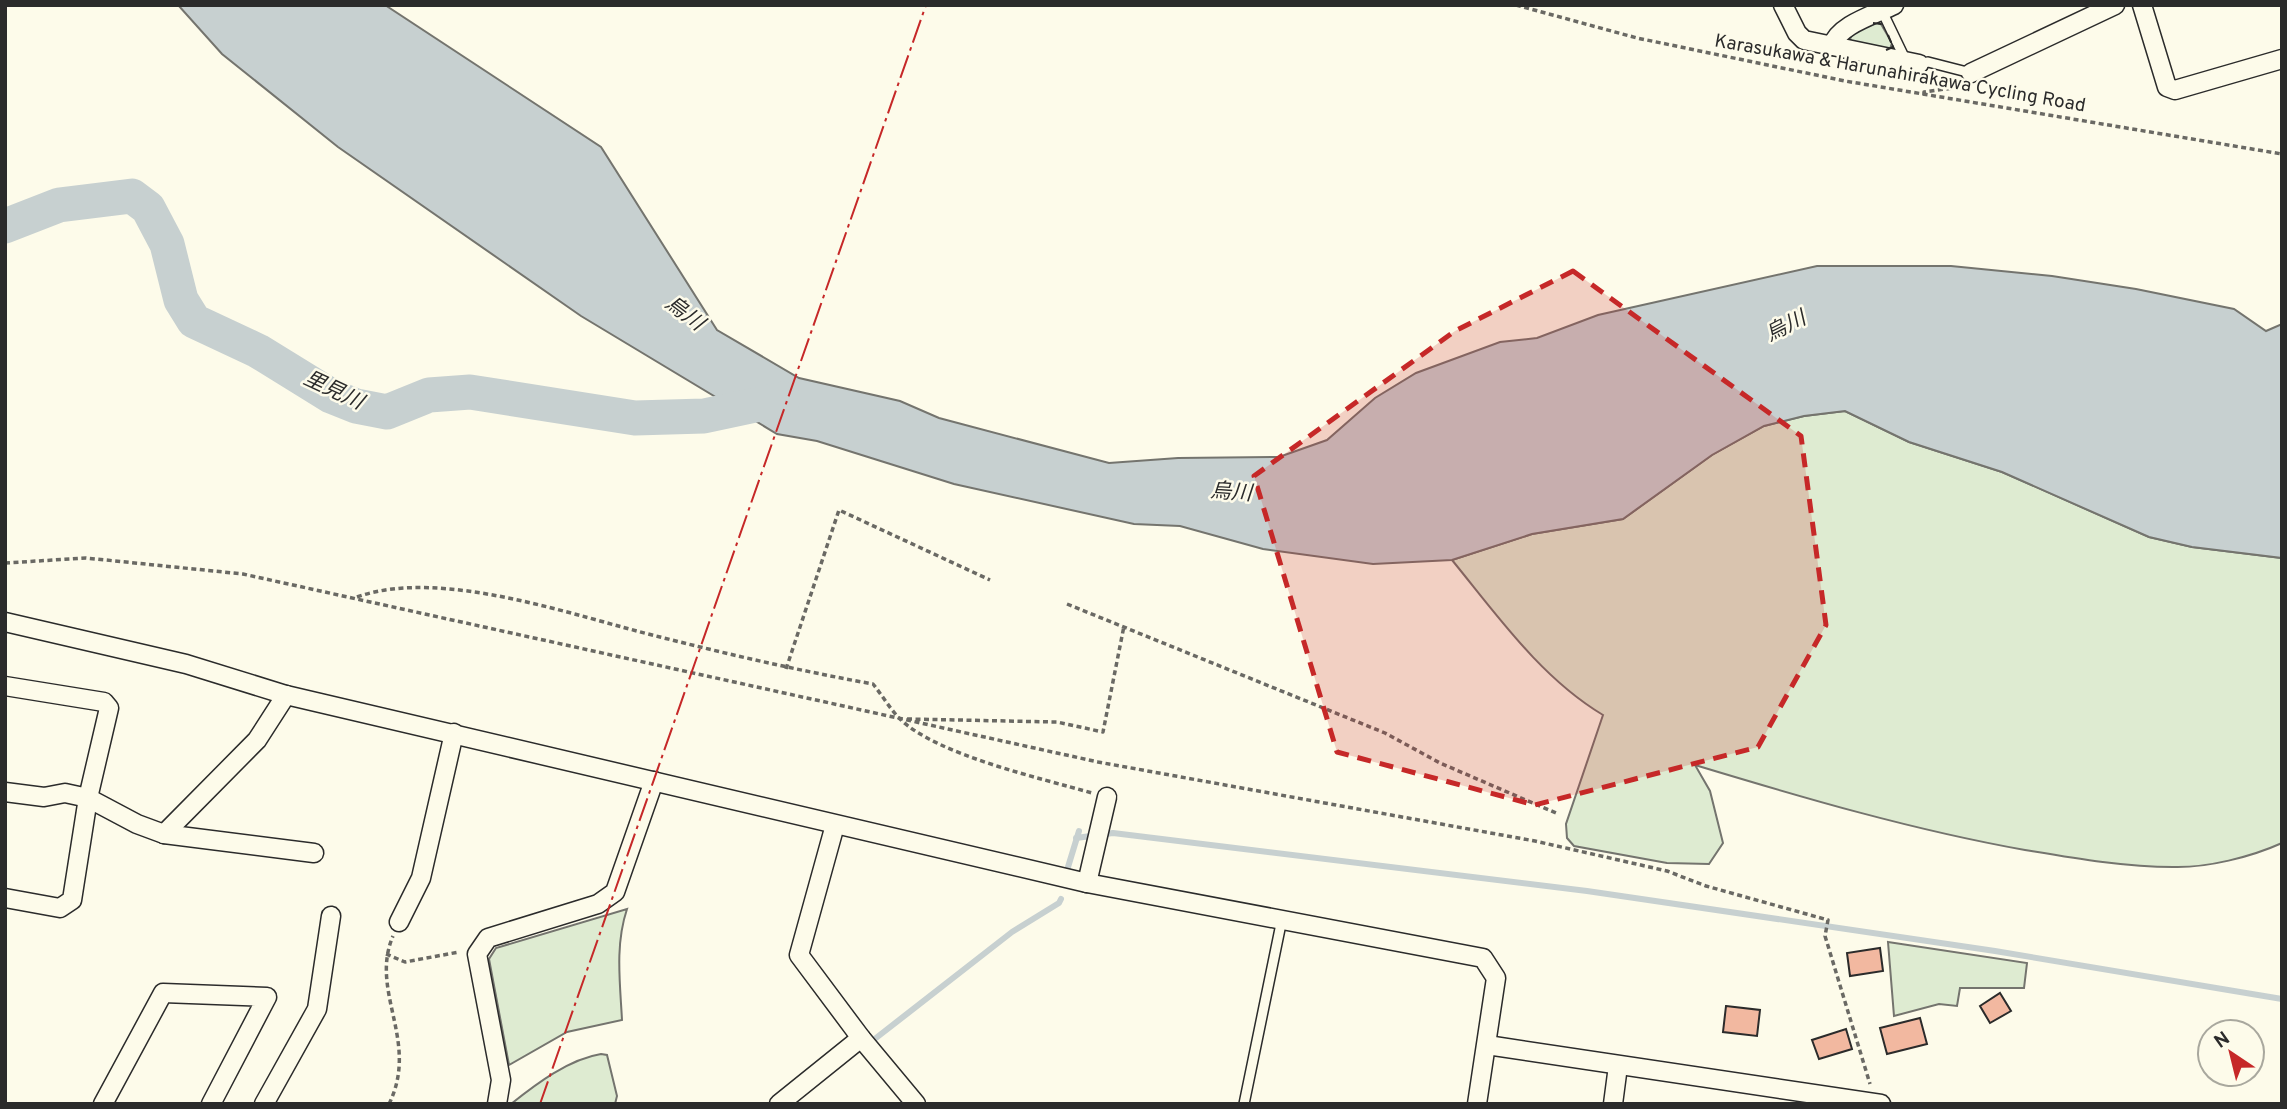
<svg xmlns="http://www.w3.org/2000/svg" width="2287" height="1109" font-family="Overpass,'Noto Sans JP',sans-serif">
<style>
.green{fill:#deebd1;stroke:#74746e;stroke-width:2}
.water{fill:#c7d0d0;stroke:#74746e;stroke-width:2}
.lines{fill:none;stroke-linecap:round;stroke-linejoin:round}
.stream{stroke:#c7d0d0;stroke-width:6}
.river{stroke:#c7d0d0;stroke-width:35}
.building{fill:#f2b8a0;stroke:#2b2b2b;stroke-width:2}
.service-casing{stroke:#2b2b2b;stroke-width:12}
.minor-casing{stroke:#2b2b2b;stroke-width:21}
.path{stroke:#6a6964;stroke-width:3.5;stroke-dasharray:5 3.5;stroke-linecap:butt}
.service{stroke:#fdfbea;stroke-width:9}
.minor{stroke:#fdfbea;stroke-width:18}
.fence{stroke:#2b2b2b;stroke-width:2;stroke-dasharray:9 3.5;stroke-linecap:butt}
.power{stroke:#c62828;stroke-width:2;stroke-dasharray:24 5 3.5 5;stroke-linecap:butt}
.marked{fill:#c62828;fill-opacity:0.2;stroke:#c62828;stroke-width:5;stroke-dasharray:14 9;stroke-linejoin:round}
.labels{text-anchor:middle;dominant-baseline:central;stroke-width:5;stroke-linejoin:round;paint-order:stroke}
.street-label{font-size:19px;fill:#2b2b2b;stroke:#fdfbea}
.water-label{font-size:21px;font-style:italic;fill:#2b2b2b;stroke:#fdfbea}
</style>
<rect width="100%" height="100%" fill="#fdfbea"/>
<g class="green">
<polygon points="1875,22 1881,24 1892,43 1890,49 1853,43 1850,39 1853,32"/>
<path d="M 1845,411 L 1909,442 L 2002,472 L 2149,537 L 2192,547 L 2282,558 L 2282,843 C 2251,857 2207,868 2173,867 C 2124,867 2073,858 2025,850 C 1913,830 1804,798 1695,765 L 1710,791 L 1723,843 L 1709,864 L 1667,863 L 1574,846 L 1567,838 L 1566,824 L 1603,715 C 1541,678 1497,615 1452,560 L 1532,534 L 1623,519 L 1712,455 L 1764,426 L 1804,416 Z"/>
<path d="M 627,909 C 615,945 620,982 622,1020 L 567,1032 L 509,1065 L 489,959 L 496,948 Z"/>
<polygon points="1888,942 2027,963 2024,988 1960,988 1957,1006 1939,1004 1894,1016"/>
<path d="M 601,1054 L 607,1055 L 617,1096 L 615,1104 L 511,1104 C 536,1084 569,1059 601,1054 Z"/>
</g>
<polygon class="water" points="178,5 385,5 601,147 717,330 799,378 900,401 939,418 1109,463 1178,458 1279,457 1327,440 1375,398 1416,373 1500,342 1537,338 1598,315 1817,266 1951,266 2052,276 2136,289 2234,309 2266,331 2282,324 2282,558 2192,547 2149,537 2002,472 1909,442 1845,411 1804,416 1764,426 1712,455 1623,519 1532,534 1452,560 1373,564 1263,549 1180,526 1134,524 954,484 817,441 777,434 581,316 338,147 222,54"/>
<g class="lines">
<g class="stream">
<polyline points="1076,838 1113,833 1587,891 1995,951 2282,999"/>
<polyline points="1068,867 1079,831"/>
<polyline points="876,1038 1012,932 1059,903 1061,899"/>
</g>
<polyline class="river" points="5,226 59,205 132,196 148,208 167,244 181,300 194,321 258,351 331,396 356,406 387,412 429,395 470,392 635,418 704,416 783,399"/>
</g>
<g class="building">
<polygon points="1880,948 1883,971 1850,976 1847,953"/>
<polygon points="2000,993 2011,1011 1990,1023 1980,1006"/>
<polygon points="1726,1006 1760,1010 1757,1036 1723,1032"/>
<polygon points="1920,1018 1927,1044 1887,1054 1880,1028"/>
<polygon points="1846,1029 1852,1049 1819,1059 1812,1040"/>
</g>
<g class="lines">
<defs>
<g id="service">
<polyline points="1882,11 1906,61"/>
<polyline points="1919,64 1928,62 1971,73"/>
<polyline points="1244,1104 1282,919"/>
</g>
<g id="minor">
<polyline points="1783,5 1797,33 1804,40 1919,64"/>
<polyline points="2142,5 2167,87 2175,90 2282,59"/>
<path d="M 1832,46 C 1838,25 1874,15 1894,5"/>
<polyline points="1971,73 2115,5"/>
<polyline points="5,622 186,664 286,695 1087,883 1483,958 1496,978 1477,1104"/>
<polyline points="5,686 104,702 109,708 88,798 72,900 60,908 5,898"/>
<polyline points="5,792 44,797 65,793 88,798 137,824 164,834 314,853"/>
<polyline points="835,825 799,955 861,1038 916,1104"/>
<polyline points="164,834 257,740 286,695"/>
<polyline points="1087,883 1107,797"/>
<polyline points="399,922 421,878 454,733"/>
<polyline points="1487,1045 1881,1104"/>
<polyline points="103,1104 163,993 267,997 211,1104"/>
<polyline points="264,1104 317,1009 331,916"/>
<polyline points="497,1104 501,1080 477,954 488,938 598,904 615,892 654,781"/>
<polyline points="779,1104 861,1038"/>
<polyline points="1613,1104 1618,1066"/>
</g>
</defs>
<use href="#service" class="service-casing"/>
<use href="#minor" class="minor-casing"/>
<g class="path">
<polyline points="1516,5 1637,38 1845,81 2282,154"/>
<polyline points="1924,95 1924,92 1960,87"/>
<polyline points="5,563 86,558 243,574 1098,762 1535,841 1667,871 1706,886 1828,920 1825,936 1870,1084"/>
<path d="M 357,597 C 441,567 574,616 660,637 C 731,655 801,671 873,684 C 882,695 890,709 900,719 C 937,755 1040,778 1092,793"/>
<polyline points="1067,604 1385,733 1440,763 1556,813"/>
<polyline points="786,669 839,510 990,580"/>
<polyline points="907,719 1057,722 1103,732 1124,626"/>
<polyline points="386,954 405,962 459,952"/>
<path d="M 389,1104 C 420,1041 369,992 393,936"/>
</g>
<use href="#service" class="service"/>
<use href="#minor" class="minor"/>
<g class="fence">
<polyline points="1873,23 1881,24 1884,28"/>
<polyline points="1886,50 1893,47 1888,35"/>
</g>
<polyline class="power" points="540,1104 926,5"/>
</g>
<path class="marked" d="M 1573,271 L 1801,436 L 1826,625 L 1758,747 L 1535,805 L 1337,752 L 1254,476 L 1455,331 Z"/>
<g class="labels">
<g class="street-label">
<text transform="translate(1900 74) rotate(10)">Karasukawa &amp; Harunahirakawa Cycling Road</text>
</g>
<g class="water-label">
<text transform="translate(684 314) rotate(37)">烏川</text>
<text transform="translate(1786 327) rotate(-27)">烏川</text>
<text transform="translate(333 391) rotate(25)">里見川</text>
<text transform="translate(1231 493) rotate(4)">烏川</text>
</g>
</g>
<rect width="2287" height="1109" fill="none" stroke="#2b2b2b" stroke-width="14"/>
<g transform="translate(2231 1053) rotate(325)"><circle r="33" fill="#fdfbea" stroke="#a9a89e" stroke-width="2"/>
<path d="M0-5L12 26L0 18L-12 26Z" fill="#c62828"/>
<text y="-10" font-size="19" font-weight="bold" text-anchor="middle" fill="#2b2b2b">N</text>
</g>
</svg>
